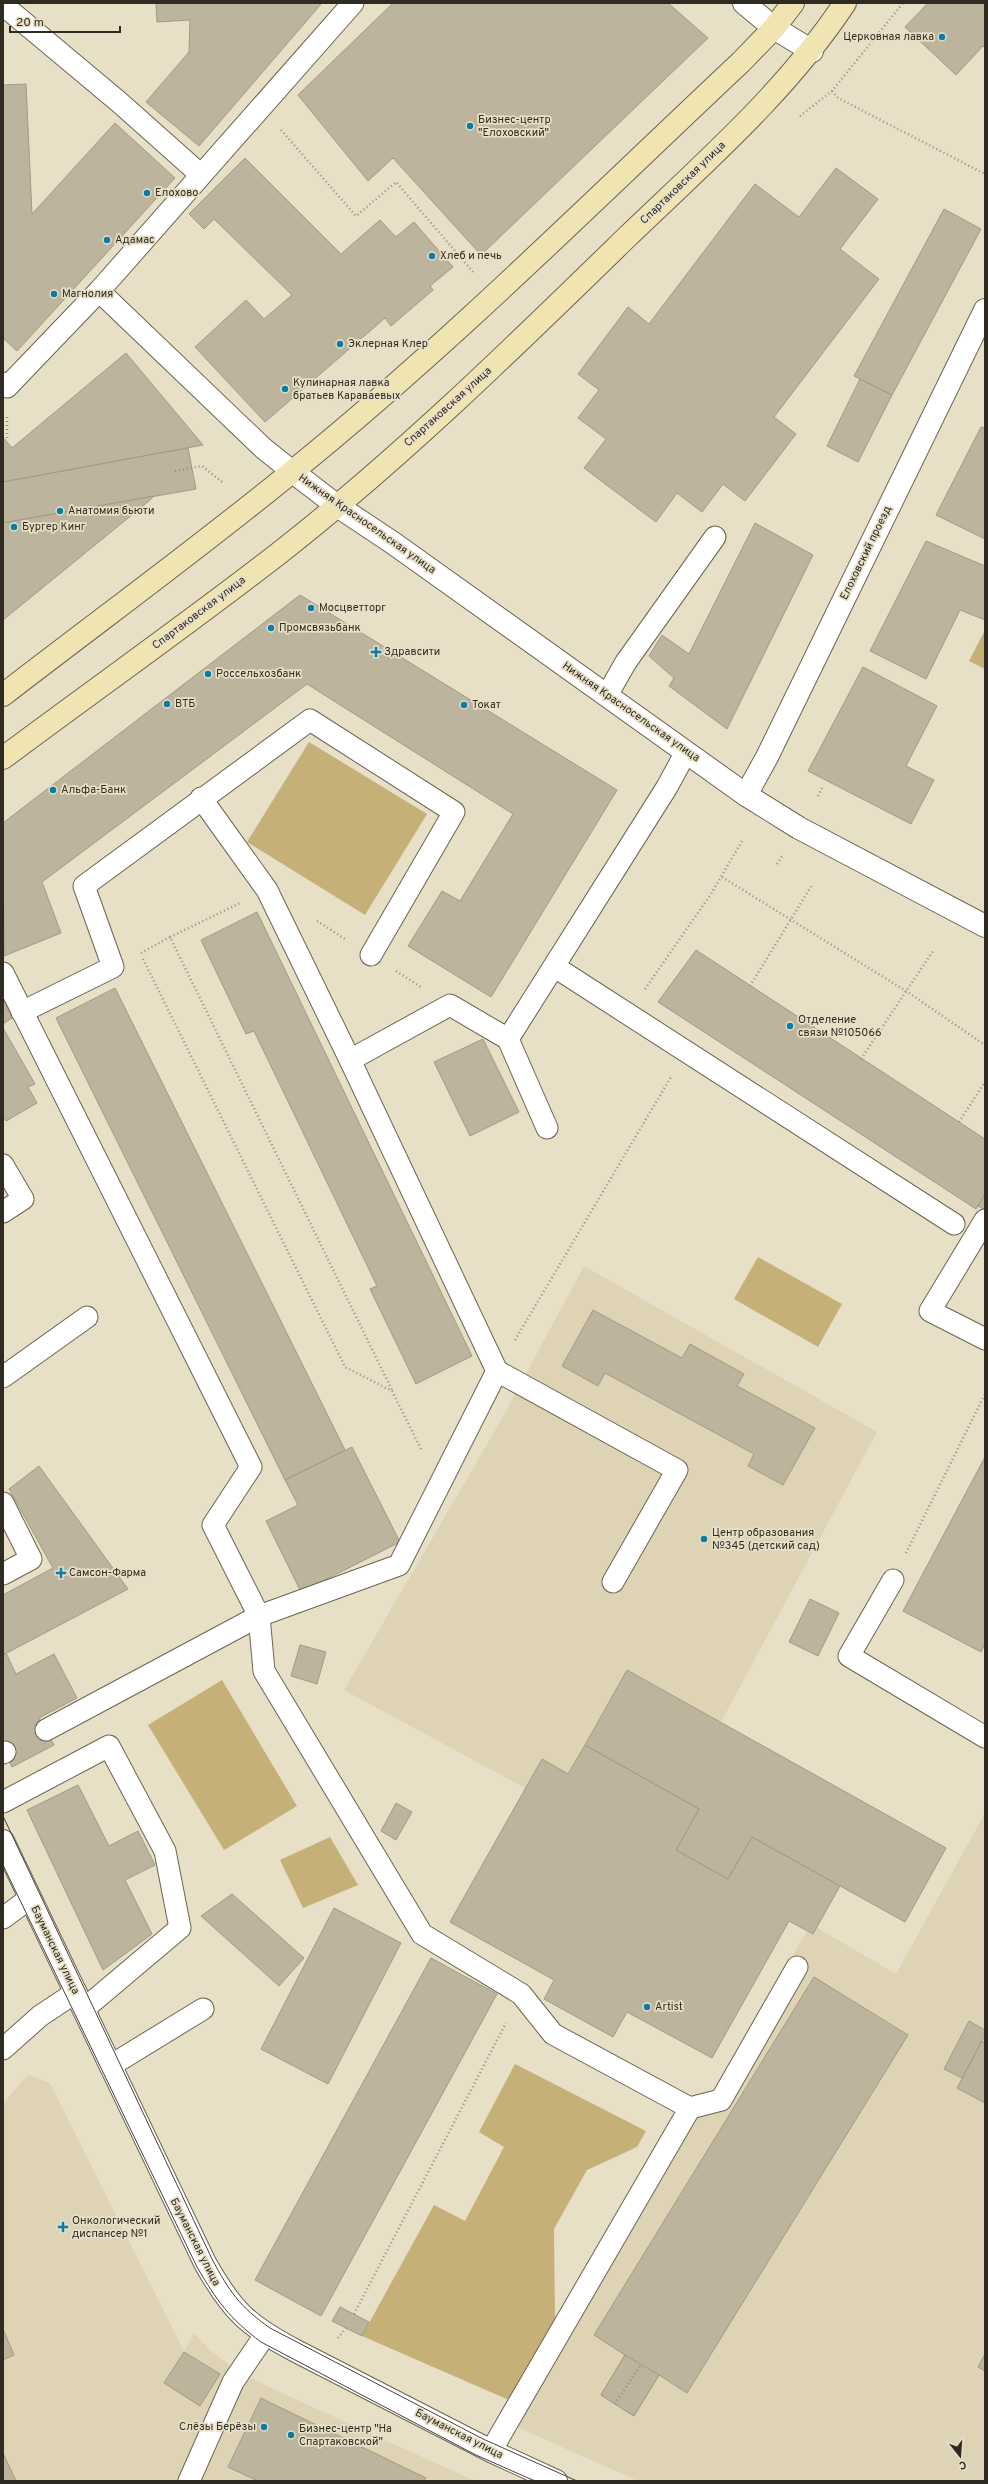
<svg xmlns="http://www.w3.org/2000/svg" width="988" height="2484" font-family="Overpass,sans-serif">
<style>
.built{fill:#ded4b5}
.green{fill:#c5b078}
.building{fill:#bdb49d;stroke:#a39a84}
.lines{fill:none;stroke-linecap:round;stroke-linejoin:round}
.service-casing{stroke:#6c644f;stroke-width:23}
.minor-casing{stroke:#6c644f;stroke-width:24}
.tertiary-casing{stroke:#6c644f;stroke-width:24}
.secondary-casing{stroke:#6c644f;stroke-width:24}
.path{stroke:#968f7e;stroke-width:2.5;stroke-dasharray:1 3;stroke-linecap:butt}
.service{stroke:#fff;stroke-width:21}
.minor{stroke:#fff;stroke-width:22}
.tertiary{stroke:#fff;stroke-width:22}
.secondary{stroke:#f1e4b3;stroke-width:22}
.tram{stroke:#464136;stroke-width:1}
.poi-dot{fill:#087da5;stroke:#e8dfc7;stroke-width:1.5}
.labels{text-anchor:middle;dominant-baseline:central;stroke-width:3.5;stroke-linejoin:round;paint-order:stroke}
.poi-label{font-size:11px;fill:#2f2b22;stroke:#e8dfc7;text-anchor:start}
.street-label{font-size:11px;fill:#2f2b22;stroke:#e8dfc7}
</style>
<rect width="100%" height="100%" fill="#e8dfc7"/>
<g class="built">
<polygon points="584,1266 877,1432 721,1722 627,1670 568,1774 542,1759 525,1788 344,1690 500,1422"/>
<polygon points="985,1813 985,2481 638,2481 517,2427 811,1924 896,1974"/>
<polygon points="28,2075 50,2083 184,2351 194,2333 209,2349 237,2371 271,2388 475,2481 3,2481 3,2103"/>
</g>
<g class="green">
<polygon points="985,630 985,669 969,661"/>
<polygon points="309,742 427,814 365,915 247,842"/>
<polygon points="758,1257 842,1304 818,1347 734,1299"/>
<polygon points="222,1680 297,1806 224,1850 148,1725"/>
<polygon points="330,1837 358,1885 303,1908 280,1860"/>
<polygon points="515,2064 646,2131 637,2147 587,2170 554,2229 555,2320 511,2401 362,2336 434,2205 465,2221 504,2147 479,2132"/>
</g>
<g class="building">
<polygon points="156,3 322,3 199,146 146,102 189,52 190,20 157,22"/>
<polygon points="393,3 668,3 708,38 481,255 393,158 368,181 298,95"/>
<polygon points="928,3 985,3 985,48 983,46 956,75 905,27"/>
<polygon points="26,84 32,214 115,123 175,178 17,351 3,338 3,85"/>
<polygon points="245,158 341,254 380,220 396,237 414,222 453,267 430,286 433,290 391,326 385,318 265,422 195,347 246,300 264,319 292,295 214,219 204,229 189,214"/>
<polygon points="836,168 878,199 840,249 879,279 774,417 796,434 745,501 723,484 702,512 677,493 656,522 584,468 606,439 578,418 599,390 578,374 628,307 649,324 755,184 799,217"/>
<polygon points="944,209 981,229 892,395 854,376"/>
<polygon points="126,353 203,445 3,482 3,437 12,448"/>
<polygon points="860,379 892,395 858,462 827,446"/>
<polygon points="981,427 985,428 985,539 936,515"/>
<polygon points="188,448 196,489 3,523 3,482"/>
<polygon points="154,496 149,501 3,620 3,523"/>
<polygon points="755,523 813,555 727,729 669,686 674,678 649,656 662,635 689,654"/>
<polygon points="926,541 985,566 985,620 960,610 926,679 870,651"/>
<polygon points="300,595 617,790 491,997 408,946 442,891 460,901 513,814 307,684 42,882 61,933 4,956 3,823"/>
<polygon points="863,667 937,706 906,766 934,780 911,824 808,771"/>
<polygon points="257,912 472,1356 416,1384 370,1289 377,1286 254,1031 246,1034 201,940"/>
<polygon points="696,950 985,1139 985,1194 976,1209 658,1002"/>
<polygon points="115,988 345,1450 285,1480 56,1018"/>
<polygon points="3,999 12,1018 3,1024"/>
<polygon points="3,1028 35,1084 28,1087 37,1103 6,1121 3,1116"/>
<polygon points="483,1039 519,1112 470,1136 434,1062"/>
<polygon points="985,1194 985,1210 978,1206"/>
<polygon points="593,1310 682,1358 690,1344 744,1374 737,1386 815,1428 783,1485 748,1466 754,1454 605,1373 598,1386 562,1366"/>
<polygon points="352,1447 400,1542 301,1592 266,1521 298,1505 285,1480"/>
<polygon points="985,1457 985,1644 981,1652 903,1611"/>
<polygon points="39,1466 128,1589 3,1655 3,1595 53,1568 9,1489"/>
<polygon points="810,1599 839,1613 818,1656 789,1642"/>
<polygon points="300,1645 326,1652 317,1684 291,1676"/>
<polygon points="6,1653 16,1674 54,1654 77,1698 39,1718 54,1745 12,1767 3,1749 3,1655"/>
<polygon points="627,1670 946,1848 905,1922 752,1837 728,1879 676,1850 699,1809 585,1745"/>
<polygon points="585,1745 699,1809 676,1850 728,1879 752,1837 840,1886 813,1934 789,1921 712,2058 627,2012 613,2037 544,1999 554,1980 450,1922 542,1759 568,1774"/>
<polygon points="78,1785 109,1846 138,1831 155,1865 125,1880 152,1934 103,1970 27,1810"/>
<polygon points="396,1803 412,1812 396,1840 381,1831"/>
<polygon points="232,1894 304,1958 279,1986 201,1916"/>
<polygon points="334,1908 401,1943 328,2084 261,2049"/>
<polygon points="431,1958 497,1994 321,2316 255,2280"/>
<polygon points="814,1977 908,2035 687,2393 659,2375 634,2416 601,2395 625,2355 594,2335"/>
<polygon points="969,2021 985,2030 985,2035 962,2078 944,2069"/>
<polygon points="982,2041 985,2043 985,2103 957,2088"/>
<polygon points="340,2307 369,2322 362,2336 332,2321"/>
<polygon points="3,2329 14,2355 3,2360"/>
<polygon points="184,2352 220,2374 200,2406 164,2383"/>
<polygon points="985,2354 985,2371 978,2367"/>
<polygon points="625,2355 659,2375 634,2416 601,2395"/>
<polygon points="261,2398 273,2404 426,2478 423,2481 258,2481 228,2467"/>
<polygon points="3,2453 16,2481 3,2481"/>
</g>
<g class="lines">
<defs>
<g id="service">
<polyline points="3,5 119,102 201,175"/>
<polyline points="99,291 263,448 293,472"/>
<polyline points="3,383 7,387 99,291 353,3"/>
<polyline points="607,695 626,662 715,537"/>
<polyline points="201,798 267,890 350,1060 497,1371 677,1470 613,1582"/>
<polyline points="555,967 954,1224"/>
<polyline points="3,973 251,1467 213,1525 259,1616 399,1565 497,1371"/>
<polyline points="22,1012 113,967 84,886 310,720 454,812 371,955"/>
<polyline points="508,1039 667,787 686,752"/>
<polyline points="350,1060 450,1005 508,1039 547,1128"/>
<polyline points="3,1165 23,1199 3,1212"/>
<polyline points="985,1220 930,1311 985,1339"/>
<polyline points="3,1377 87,1317"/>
<polyline points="3,1503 31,1559 3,1574"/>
<polyline points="893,1580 849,1656 985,1737"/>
<polyline points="46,1730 259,1616 264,1671 422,1934 521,1994 553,2034 690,2108 491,2451"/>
<polyline points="3,1753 5,1752"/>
<polyline points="3,1802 109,1746 165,1851 180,1928 84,2009"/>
<polyline points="3,1918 30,1898"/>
<polyline points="3,2049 40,2016 76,1992"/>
<polyline points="110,2066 203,2009"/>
<polyline points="690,2108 721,2100 797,1967"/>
<polyline points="189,2481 233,2382 265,2335"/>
</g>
<g id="minor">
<polyline points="744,3 774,28 812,51"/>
<polyline points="746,795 767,757 985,310"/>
<path d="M 3,1841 L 205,2263 C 232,2311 248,2326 296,2351 L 491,2451 L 556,2481"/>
</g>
<polyline id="tertiary" points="293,472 336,505 393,543 746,795 799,828 985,926"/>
<g id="secondary">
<path d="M 3,695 C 100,620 199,548 293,471 C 450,344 593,201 741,62 L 774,28 L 793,3"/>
<path d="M 3,758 C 94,690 188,624 278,554 C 402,457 515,346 628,236 C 705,162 786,92 845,3"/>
</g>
</defs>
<use href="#service" class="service-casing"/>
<use href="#minor" class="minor-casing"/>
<use href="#tertiary" class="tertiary-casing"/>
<use href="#secondary" class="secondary-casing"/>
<g class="path">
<polyline points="832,91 838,98 985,174"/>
<polyline points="800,116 832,91 903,3"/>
<polyline points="281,130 356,216 396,182 473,272"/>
<polyline points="7,417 7,441"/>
<polyline points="175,471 202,466 222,482"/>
<polyline points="818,796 823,786"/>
<polyline points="777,864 783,855"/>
<polyline points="722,877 906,991 985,1045"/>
<polyline points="317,921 345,939"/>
<polyline points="170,937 240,903"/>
<polyline points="141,953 170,937 392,1390"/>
<polyline points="143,959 345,1367 392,1391 422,1451"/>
<polyline points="396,971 421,987"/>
<polyline points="750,986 812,885"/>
<polyline points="645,989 711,894 742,841"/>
<polyline points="861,1059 933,951"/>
<polyline points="959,1122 985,1082"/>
<polyline points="515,1340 671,1077"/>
<polyline points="906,1553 985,1394"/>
<polyline points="354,2314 506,2023"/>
<polyline points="338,2338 346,2328"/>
<polyline points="615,2404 641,2364"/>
</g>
<use href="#service" class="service"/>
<use href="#minor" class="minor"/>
<use href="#tertiary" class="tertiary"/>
<use href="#secondary" class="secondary"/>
<g class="tram">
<path d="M 3,1816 L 212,2259 C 229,2291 240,2307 270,2328 L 483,2439 L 577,2481"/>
<path d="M 3,1865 L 197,2267 C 217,2301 229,2318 261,2342 L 476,2455 L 535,2481"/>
</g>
</g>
<g class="poi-dot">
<circle cx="942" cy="37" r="4"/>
<circle cx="470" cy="126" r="4"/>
<circle cx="147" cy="193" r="4"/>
<circle cx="107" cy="240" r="4"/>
<circle cx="432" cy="256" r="4"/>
<circle cx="54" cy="294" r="4"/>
<circle cx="340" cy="344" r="4"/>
<circle cx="285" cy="389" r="4"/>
<circle cx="60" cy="511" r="4"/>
<circle cx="14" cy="527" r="4"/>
<circle cx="311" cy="608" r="4"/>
<circle cx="271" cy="628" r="4"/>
<path d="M374 646h4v4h4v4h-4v4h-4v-4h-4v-4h4z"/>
<circle cx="208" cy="674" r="4"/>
<circle cx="167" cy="704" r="4"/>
<circle cx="464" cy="705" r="4"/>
<circle cx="53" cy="790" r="4"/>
<circle cx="790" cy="1026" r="4"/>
<circle cx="704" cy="1539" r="4"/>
<path d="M59 1567h4v4h4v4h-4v4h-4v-4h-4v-4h4z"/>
<circle cx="647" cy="2007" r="4"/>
<path d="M61 2221h4v4h4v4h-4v4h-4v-4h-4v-4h4z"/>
<circle cx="264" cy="2427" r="4"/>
<circle cx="291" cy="2435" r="4"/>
</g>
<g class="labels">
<g class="poi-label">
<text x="934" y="37" text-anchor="end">Церковная лавка</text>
<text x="478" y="120">Бизнес-центр<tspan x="478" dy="13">"Елоховский"</tspan></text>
<text x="155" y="193">Елохово</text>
<text x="115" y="240">Адамас</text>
<text x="440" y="256">Хлеб и печь</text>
<text x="62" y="294">Магнолия</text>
<text x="348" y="344">Эклерная Клер</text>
<text x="293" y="383">Кулинарная лавка<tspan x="293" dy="13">братьев Караваевых</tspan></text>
<text x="68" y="511">Анатомия бьюти</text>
<text x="22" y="527">Бургер Кинг</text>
<text x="319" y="608">Мосцветторг</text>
<text x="279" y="628">Промсвязьбанк</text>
<text x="384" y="652">Здравсити</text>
<text x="216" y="674">Россельхозбанк</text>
<text x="175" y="704">ВТБ</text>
<text x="472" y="705">Токат</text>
<text x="61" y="790">Альфа-Банк</text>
<text x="798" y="1020">Отделение<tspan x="798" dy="13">связи №105066</tspan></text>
<text x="712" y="1533">Центр образования<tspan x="712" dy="13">№345 (детский сад)</tspan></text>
<text x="69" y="1573">Самсон-Фарма</text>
<text x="655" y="2007">Artist</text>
<text x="72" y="2221">Онкологический<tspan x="72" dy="13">диспансер №1</tspan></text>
<text x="256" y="2427" text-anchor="end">Слёзы Берёзы</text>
<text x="299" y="2429">Бизнес-центр "На<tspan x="299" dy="13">Спартаковской"</tspan></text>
</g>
<g class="street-label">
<text transform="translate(683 183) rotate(-44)">Спартаковская улица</text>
<text transform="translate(448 407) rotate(-42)">Спартаковская улица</text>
<text transform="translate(367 524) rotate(35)">Нижняя Красносельская улица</text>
<text transform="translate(866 553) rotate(-64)">Елоховский проезд</text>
<text transform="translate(199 613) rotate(-37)">Спартаковская улица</text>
<text transform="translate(631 712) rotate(35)">Нижняя Красносельская улица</text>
<text transform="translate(55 1950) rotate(64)">Бауманская улица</text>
<text transform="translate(195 2242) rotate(63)">Бауманская улица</text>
<text transform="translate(459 2434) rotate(27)">Бауманская улица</text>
</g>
</g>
<rect width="988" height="2484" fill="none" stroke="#2f2b22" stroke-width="8"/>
<g transform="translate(960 2456) rotate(163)" stroke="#e8dfc7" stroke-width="3" paint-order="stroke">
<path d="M0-3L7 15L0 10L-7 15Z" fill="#2f2b22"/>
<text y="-6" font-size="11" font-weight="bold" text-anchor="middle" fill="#2f2b22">С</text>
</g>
<path d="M10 26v6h110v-6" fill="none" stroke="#2f2b22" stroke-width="2"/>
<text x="16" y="26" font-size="12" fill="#2f2b22" stroke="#e8dfc7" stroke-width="3" paint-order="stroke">20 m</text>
</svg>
